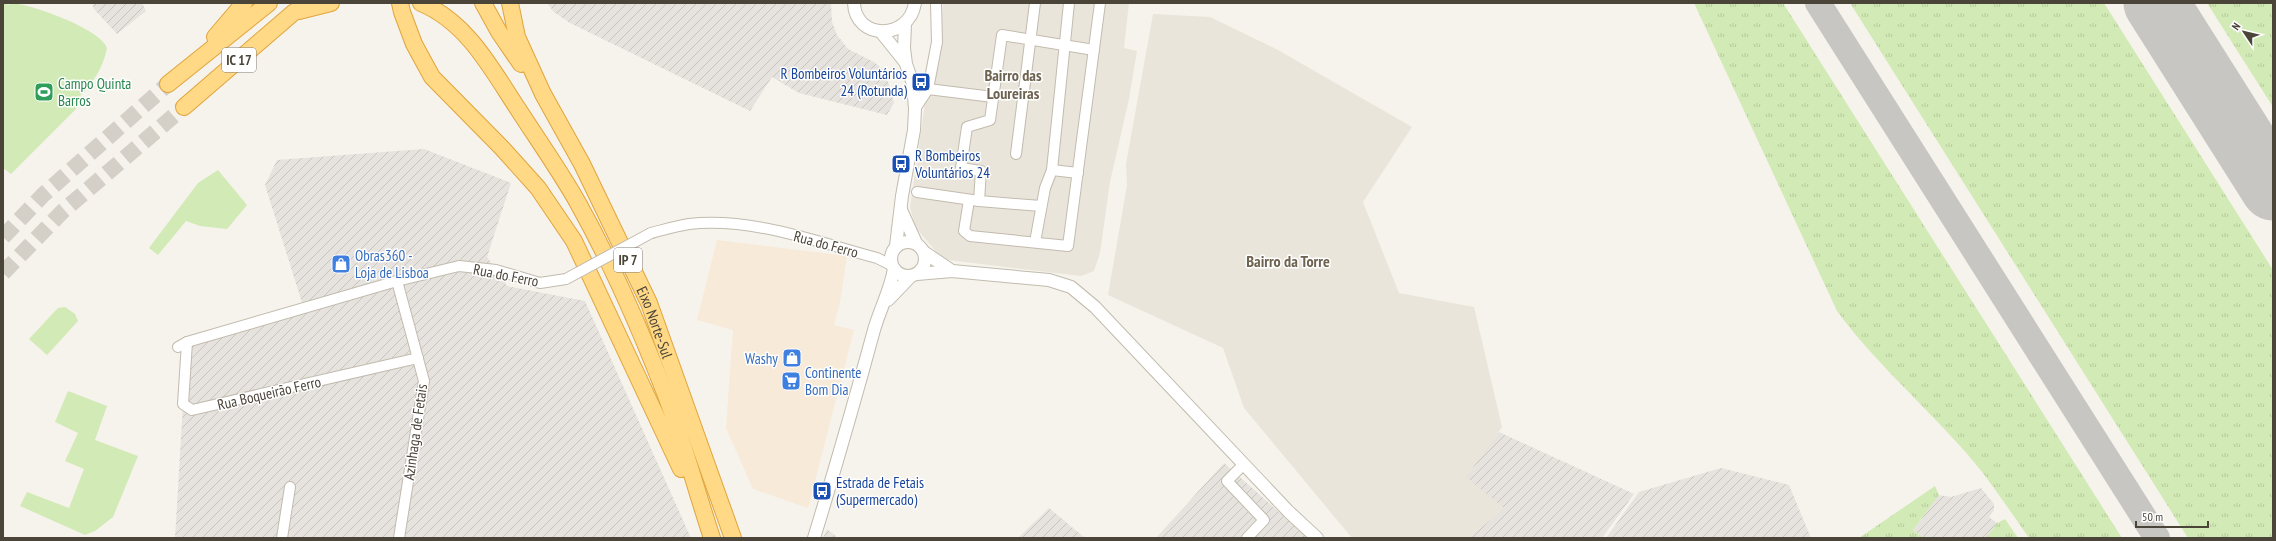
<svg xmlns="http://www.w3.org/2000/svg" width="2276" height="541" font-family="'PT Sans Narrow',sans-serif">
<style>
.residential{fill:#eae5da}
.commercial{fill:#f7ead8}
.industrial{fill:url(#industrial-furrows)}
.grass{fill:url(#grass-tufts)}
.garden{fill:#d2eab5}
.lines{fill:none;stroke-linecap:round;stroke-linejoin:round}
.taxiway{stroke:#c8c6c3;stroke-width:26}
.runway{stroke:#c8c6c3;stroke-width:65}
.trunk-tunnel{stroke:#d4d0c8;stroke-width:16;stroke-dasharray:16 8;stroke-linecap:butt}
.minor-casing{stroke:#c2bbae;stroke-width:12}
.tertiary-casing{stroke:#c2bbae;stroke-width:14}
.trunk-casing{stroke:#e0a43c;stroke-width:18}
.minor{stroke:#fff;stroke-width:10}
.tertiary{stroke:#fff;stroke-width:12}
.trunk{stroke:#ffd985;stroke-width:16}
.minor-bridge-casing{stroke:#c2bbae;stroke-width:12;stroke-linecap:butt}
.minor-bridge{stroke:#fff;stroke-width:10}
.labels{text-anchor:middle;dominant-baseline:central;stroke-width:3;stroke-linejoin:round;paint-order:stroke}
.shield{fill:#fff;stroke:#817c74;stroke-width:1}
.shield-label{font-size:14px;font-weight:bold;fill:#4b4439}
.transit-label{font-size:15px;fill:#164399;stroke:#fff;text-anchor:start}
.leisure-label{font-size:15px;fill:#27864d;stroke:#fff;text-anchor:start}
.street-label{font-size:15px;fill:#4b4439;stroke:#fff}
.shop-label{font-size:15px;fill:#366cbe;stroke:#fff;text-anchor:start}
.neighbourhood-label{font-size:16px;font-weight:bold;fill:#6e6250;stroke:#fff}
</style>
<defs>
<pattern id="industrial-furrows" width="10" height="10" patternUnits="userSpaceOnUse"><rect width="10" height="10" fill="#e6e2dd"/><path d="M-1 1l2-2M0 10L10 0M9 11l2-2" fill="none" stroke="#c7c3be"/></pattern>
<pattern id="grass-tufts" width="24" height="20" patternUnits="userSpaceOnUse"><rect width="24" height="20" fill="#d2eab5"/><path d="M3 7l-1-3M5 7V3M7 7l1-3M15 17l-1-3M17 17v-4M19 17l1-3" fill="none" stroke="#b6ca9c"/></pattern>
</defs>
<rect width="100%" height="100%" fill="#f6f3ec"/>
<g class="residential">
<polygon points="943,3 1129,3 1124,48 1137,51 1129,99 1110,182 1100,253 1094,271 1081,276 948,260 939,255 916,228 910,208 925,103 939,65"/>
<polygon points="1153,14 1210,17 1278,50 1412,127 1363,202 1399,293 1474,307 1502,427 1470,476 1509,508 1476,538 1352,538 1244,408 1223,348 1108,295 1127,185 1126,164"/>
</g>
<polygon class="commercial" points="717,240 847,256 840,302 834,325 854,330 808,508 753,489 726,428 733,330 697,320"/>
<g class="industrial">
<polygon points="92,3 142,3 146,11 117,34 94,9"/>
<polygon points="547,3 831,3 832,22 837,35 848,49 874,62 885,71 894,103 887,115 799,93 772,77 750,111 570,23 554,12"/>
<polygon points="424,149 511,183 487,257 507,286 585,301 691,538 175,538 183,404 193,337 305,312 265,185 277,160"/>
<polygon points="1499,432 1634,494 1602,538 1470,538 1504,508 1466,477"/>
<polygon points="1224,463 1308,538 1156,538"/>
<polygon points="1721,468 1789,485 1811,538 1606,538 1639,492"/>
<polygon points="1981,488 1994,504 1994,510 1989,517 1997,523 1986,538 1924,538 1913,530 1939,495 1951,497"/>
<polygon points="1049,508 1085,538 1018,538"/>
<polygon points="827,529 838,538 823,538"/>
</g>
<g class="grass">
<path d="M 1694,3 L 1783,3 L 2122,538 L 2029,538 C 2007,507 1986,474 1960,446 C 1919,400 1873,360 1837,311 Z"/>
<polygon points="1850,3 2104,3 2273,270 2273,538 2188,538"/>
<polygon points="2207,3 2273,3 2273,107"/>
<polygon points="1935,486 1939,495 1913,530 1924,538 1859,538"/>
<polygon points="2005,519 2018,538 1986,538 1997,523"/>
</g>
<g class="garden">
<path d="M 3,3 L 9,5 L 10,3 C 29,3 101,29 107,48 C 104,65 93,84 80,96 L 82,100 L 75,110 L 11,174 L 3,168 Z"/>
<polygon points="218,170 247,205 227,229 200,226 186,221 158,255 149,248 198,183"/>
<polygon points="65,307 75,314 78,321 47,355 29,339 58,308"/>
<polygon points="68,391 107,406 95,440 138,456 113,517 95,531 85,535 20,506 27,492 69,508 84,469 65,461 78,433 55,422"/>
</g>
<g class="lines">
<polyline class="taxiway" points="1818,3 2157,538"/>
<polyline class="runway" points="2156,3 2273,188"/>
<g class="trunk-tunnel">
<polyline points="3,237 43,195 168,84"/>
<polyline points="3,273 63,211 184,107"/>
</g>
<defs>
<g id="minor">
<polyline points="928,89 993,97"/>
<polyline points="915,109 928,89 937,42 936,3"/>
<polyline points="1016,154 1035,3"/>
<polyline points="1052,170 1078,173"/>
<polyline points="917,192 979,201 1041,206"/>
<polyline points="969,200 964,231 970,236 1068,246 1100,3"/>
<polyline points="979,201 981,171 961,168 967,127 990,120 1002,35 1094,50"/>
<path d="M 651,233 C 663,230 676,226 689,224 C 752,217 817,242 877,258 L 891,265"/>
<polyline points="1035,242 1045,188 1052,170 1069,3"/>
<polyline points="397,281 424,381 399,538"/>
<polyline points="187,342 183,404 192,410 418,358"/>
<polyline points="178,347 187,342 397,281 459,266 496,270 540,283 566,279"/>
<polyline points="1243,465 1227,481 1264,520 1247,538"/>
<polyline points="282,538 290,487"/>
</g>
<g id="tertiary">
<path d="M 854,3 C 855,40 909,41 915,3"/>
<polyline points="881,32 905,62"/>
<polyline points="901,210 916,243"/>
<circle cx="908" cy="259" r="17"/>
<polyline points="896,246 902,196 914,130 915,109 913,84 906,64 904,48 905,24"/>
<polyline points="924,252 952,271"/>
<polyline points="917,274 952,271 1049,280 1071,287 1095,307 1288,511 1317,538"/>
<polyline points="888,300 911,276"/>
<path d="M 814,538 C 835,469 855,400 874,330 C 880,309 890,291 894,269"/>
</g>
<g id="trunk">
<polyline points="400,3 402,12 414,44 432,77 502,148 538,188 574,241 681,469"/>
<path d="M 421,3 C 467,22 491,68 518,109 C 538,140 560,171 578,203 C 612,264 640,328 665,393 C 683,440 696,490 712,538"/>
<polyline points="483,3 499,32 521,64"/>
<path id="s1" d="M 510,3 L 517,37 L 543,94 L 582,164 L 649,303 L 733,538"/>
<polyline points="299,11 331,3"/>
<polyline points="215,37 244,3"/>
<polyline points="168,84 269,3"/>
<polyline points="184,107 293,13 308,3"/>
</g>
</defs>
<use href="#minor" class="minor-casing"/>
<use href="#tertiary" class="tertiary-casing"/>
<use href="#trunk" class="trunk-casing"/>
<use href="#minor" class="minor"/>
<use href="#tertiary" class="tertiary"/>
<use href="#trunk" class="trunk"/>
<defs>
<polyline id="minor-bridge" points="566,279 651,233"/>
</defs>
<use href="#minor-bridge" class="minor-bridge-casing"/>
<use href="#minor-bridge" class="minor-bridge"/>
</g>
<defs>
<symbol id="bus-square" viewBox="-11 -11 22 22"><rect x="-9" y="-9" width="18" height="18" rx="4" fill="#1a4fb4" stroke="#fff"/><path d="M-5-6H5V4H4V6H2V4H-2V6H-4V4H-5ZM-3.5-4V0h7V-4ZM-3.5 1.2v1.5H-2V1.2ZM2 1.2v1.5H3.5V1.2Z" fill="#fff"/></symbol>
<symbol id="stadium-square" viewBox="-11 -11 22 22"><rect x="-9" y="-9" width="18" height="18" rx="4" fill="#2e9e5b" stroke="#fff"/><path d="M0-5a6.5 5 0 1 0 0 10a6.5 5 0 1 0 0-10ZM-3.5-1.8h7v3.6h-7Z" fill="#fff"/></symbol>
<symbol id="shop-square" viewBox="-11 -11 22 22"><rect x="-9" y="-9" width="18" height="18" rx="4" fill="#3f7fe0" stroke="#fff"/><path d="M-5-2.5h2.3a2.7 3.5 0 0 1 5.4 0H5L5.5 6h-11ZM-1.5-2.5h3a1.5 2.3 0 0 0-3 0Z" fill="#fff"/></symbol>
<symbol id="supermarket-square" viewBox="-11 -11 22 22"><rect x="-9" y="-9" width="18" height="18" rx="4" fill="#3f7fe0" stroke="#fff"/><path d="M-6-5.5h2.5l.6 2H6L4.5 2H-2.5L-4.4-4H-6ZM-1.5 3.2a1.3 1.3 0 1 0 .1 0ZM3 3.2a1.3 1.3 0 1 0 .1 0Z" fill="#fff"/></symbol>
</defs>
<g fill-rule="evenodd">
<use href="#bus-square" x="910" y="71" width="22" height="22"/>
<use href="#stadium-square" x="33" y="81" width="22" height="22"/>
<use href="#bus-square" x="890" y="153" width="22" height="22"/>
<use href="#shop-square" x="330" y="253" width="22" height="22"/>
<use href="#shop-square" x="781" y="347" width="22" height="22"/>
<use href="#supermarket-square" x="780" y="370" width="22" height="22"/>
<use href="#bus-square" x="811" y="480" width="22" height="22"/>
</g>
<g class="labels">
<g class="shield">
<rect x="222" y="48" width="34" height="24" rx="3"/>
<rect x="614" y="248" width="28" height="24" rx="3"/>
</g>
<g class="shield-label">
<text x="239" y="60">IC 17</text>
<text x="628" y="260">IP 7</text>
</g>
<g class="transit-label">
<text x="907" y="73" text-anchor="end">R Bombeiros Voluntários<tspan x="907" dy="17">24 (Rotunda)</tspan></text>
<text x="915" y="155">R Bombeiros<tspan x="915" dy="17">Voluntários 24</tspan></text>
<text x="836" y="482">Estrada de Fetais<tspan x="836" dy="17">(Supermercado)</tspan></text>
</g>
<g class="leisure-label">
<text x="58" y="83">Campo Quinta<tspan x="58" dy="17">Barros</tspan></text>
</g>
<g class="street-label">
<text transform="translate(826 244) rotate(15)">Rua do Ferro</text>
<text transform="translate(506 275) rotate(11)">Rua do Ferro</text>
<text stroke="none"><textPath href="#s1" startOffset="352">Eixo Norte-Sul</textPath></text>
<text transform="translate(269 393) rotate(-13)">Rua Boqueirão Ferro</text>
<text transform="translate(415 432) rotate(-82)">Azinhaga de Fetais</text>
</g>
<g class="shop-label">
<text x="355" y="255">Obras360 -<tspan x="355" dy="17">Loja de Lisboa</tspan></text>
<text x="778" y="358" text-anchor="end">Washy</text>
<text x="805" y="372">Continente<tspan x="805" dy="17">Bom Dia</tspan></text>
</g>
<g class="neighbourhood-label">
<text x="1013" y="75">Bairro das<tspan x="1013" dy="18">Loureiras</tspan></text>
<text x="1288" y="261">Bairro da Torre</text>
</g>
</g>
<rect width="2276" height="541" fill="none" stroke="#4b4439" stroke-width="8"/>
<g transform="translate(2244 32) rotate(305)" stroke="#ffffff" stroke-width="3" paint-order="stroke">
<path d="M0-3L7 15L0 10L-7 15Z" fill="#4b4439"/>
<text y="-6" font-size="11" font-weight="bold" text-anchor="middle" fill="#4b4439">N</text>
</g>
<path d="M2136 521v6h72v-6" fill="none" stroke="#4b4439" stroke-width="2"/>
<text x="2142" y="521" font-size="12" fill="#4b4439" stroke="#ffffff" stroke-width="3" paint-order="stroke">50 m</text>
</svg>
